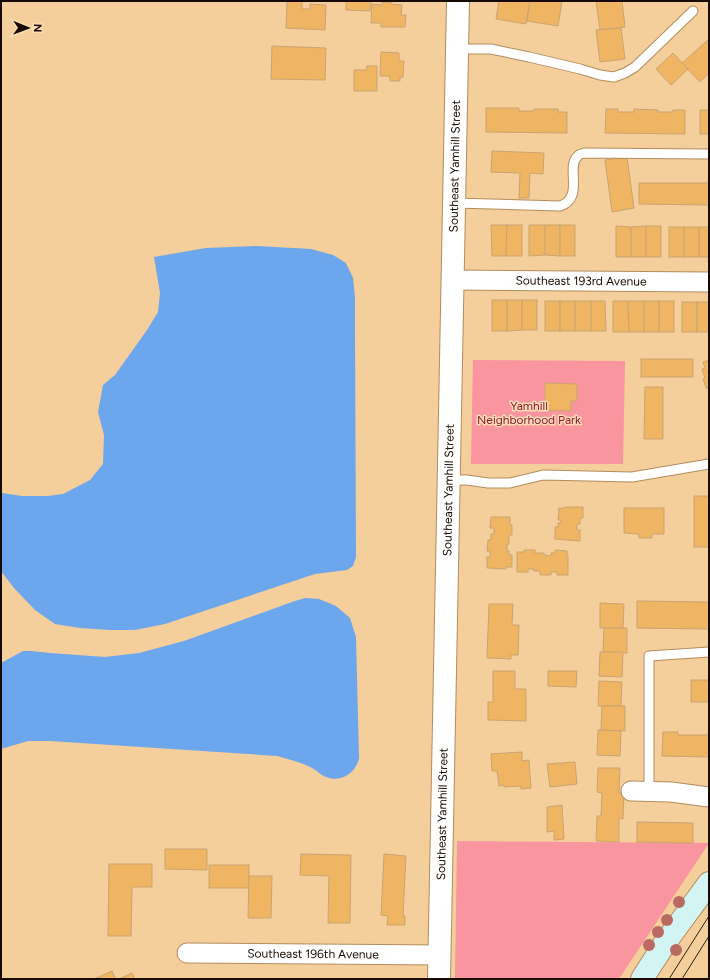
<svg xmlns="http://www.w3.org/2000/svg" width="710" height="980" font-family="Figtree,sans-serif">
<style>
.green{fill:#f8959e}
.water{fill:#6ca6ed}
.building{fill:#efb563;stroke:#c9a473}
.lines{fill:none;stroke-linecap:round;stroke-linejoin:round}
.service-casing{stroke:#b18d5d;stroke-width:11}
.minor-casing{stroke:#b18d5d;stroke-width:21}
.tertiary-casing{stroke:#b18d5d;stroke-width:24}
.secondary-casing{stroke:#b18d5d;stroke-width:24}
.service{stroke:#fff;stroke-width:9}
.minor{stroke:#fff;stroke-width:19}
.tertiary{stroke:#fff;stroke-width:22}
.secondary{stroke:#d2f4f3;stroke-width:22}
.tram{stroke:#2e1e10;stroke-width:1}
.tree{fill:#bb6a62}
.labels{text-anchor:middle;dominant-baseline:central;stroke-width:3;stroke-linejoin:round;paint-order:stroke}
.street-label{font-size:12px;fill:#170a00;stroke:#fcddb4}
.park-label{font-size:12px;fill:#8d1934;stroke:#fcddb4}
</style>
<rect width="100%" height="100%" fill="#f4ce9b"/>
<g class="green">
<polygon points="473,360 625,361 623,464 471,464"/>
<polygon points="457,841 709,843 619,979 455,979"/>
</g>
<g class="water">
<polygon points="257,246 311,249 333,255 346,263 353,278 355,297 355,336 356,557 353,566 347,570 315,574 165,624 135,630 110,630 80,628 55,624 35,610 14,588 1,571 1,494 2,493 22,496 48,496 63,494 90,480 103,464 104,435 98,412 103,385 115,375 147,330 158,312 160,293 154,257 206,248"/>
<path d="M 305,598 L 319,599 L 336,606 L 350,618 L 356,637 L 359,758 C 356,773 341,783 326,777 C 320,775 316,769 310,767 C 300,762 288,759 277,756 L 50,741 L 28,741 L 1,749 L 1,663 L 23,651 L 31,651 L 50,653 L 105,657 L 139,653 L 184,641 L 292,602 Z"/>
</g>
<g class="building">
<polygon points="287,1 302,1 302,9 310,9 310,4 326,5 325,30 286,28"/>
<polygon points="346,1 371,1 370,11 346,10"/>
<polygon points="499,1 530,1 526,24 496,19"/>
<polygon points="530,1 562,1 558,26 527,21"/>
<polygon points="596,1 622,1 625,27 600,30"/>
<polygon points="382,2 391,2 391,4 402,5 401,15 406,15 405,27 381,27 381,23 371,23 372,4 382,5"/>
<polygon points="621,28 625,59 600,62 596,30"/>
<polygon points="709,39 709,73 700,82 682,63"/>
<polygon points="272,46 326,48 325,80 271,79"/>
<polygon points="381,52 399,53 399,61 404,61 403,77 400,77 400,81 390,81 390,76 380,76"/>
<polygon points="673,53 688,69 671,85 656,69"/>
<polygon points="367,66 377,66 377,91 354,91 354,70 366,70"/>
<polygon points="486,108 519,108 519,111 534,111 534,109 558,109 558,112 567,112 567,133 486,132"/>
<polygon points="606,109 618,109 618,112 634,112 634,109 658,110 658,112 673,112 673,110 685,110 685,134 605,133"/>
<rect x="700" y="110" width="9" height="24"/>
<polygon points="492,151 544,153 543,174 530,173 529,198 519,198 520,173 491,172"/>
<polygon points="627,157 634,208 612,212 605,160"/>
<polygon points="639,183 709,183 709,205 639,204"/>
<polygon points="491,225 507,225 506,256 492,256"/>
<polygon points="507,225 522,225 522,256 506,256"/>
<polygon points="529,225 545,225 545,255 529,256"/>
<polygon points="545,225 560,225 560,256 545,255"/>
<rect x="560" y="225" width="15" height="31"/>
<polygon points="616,226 631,227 631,257 616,257"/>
<polygon points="646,226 646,257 631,257 631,227"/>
<rect x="646" y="226" width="15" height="31"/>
<rect x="669" y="227" width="15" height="30"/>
<rect x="684" y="227" width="15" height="30"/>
<rect x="699" y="227" width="10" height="30"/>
<rect x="492" y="300" width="15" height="31"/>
<polygon points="507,300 522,300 522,330 507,331"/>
<rect x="522" y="300" width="15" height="30"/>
<rect x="545" y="301" width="15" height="30"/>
<rect x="560" y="301" width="15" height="30"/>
<rect x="575" y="301" width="16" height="30"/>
<polygon points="591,301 605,301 606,331 591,331"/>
<polygon points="613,301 628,301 629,332 613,332"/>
<polygon points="628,301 644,301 644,332 629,332"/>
<rect x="644" y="301" width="15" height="31"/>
<rect x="659" y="301" width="15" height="31"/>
<rect x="682" y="302" width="15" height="30"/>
<rect x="697" y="302" width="12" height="30"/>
<rect x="641" y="359" width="52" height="18"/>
<polygon points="709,360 709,391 708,388 706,388 703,379 705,378 702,369 705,368 703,362"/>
<polygon points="545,383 577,384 577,401 571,401 571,411 545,410"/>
<polygon points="645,387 663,387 663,439 644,439"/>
<rect x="694" y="496" width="15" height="51"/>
<polygon points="565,507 583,507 583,518 580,518 580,524 577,524 577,530 580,530 580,541 555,539 555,527 558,527 558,523 561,523 561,520 558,520 559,508 565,508"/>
<polygon points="624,508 664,508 664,534 652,534 652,538 639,538 639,534 624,533"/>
<polygon points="491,517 510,517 510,525 512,525 512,535 509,535 509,544 507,544 507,551 509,551 509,555 512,555 512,567 506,567 506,569 487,568 487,557 490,557 490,551 487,551 488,540 491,540 491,534 494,534 494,528 490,528"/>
<polygon points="524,550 535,550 535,553 544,553 544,555 551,556 551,553 555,553 555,550 567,551 567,556 568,556 568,575 557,575 557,572 551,572 551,575 540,575 540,571 534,571 534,569 528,569 528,572 517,572 517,552 524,552"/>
<polygon points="637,601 709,602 709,629 637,628"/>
<polygon points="600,603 624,604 623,628 600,628"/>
<polygon points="489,604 513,604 512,625 519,625 518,655 511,655 511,659 487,658"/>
<polygon points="604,628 627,628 627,653 603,652"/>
<polygon points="600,652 623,652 622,677 599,676"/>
<polygon points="493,671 515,671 515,689 526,689 526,721 488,720 488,702 493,702"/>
<polygon points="548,671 577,671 576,687 548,686"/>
<rect x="691" y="680" width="18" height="22"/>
<polygon points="599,681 622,682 621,706 598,706"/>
<polygon points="602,706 625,706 625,731 601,730"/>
<polygon points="598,730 621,731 620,756 597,755"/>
<polygon points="663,732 678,732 678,735 709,735 709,757 662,756"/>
<polygon points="522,752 522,761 529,760 531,788 521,789 521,786 504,787 504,785 499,786 497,771 492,771 491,754"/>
<polygon points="575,762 577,784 550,787 547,764"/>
<polygon points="598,768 620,768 619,793 624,793 623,819 619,818 619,842 596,841 597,816 601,816 602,793 597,792"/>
<polygon points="562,805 564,839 554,840 554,831 547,832 547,807"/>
<polygon points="637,822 693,823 693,843 637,842"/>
<polygon points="165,849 207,849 207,870 165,869"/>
<polygon points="301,854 351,855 350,923 328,923 329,876 300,875"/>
<polygon points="384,854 406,856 403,916 405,916 405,925 387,925 388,916 381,915"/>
<polygon points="109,864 152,864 152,887 132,887 131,936 108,936"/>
<rect x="209" y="865" width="40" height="23"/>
<polygon points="249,876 272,876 271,918 248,918"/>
<polygon points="112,971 115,978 114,979 94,979"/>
<polygon points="132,973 135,979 119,979"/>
</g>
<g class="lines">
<defs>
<g id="service">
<polyline points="457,49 491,49 529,57 580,69 600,75 614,77 625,73 635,67 693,11"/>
<path d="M 454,203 L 560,206 C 585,198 565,166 578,156 C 579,154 582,154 584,153 L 709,154"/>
<polyline points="448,480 467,480 488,483 510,483 543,475 632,477 709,464"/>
<polyline points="649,792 649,656 709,652"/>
</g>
<g id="minor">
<path id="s1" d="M 452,280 L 709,282"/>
<polyline points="631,791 671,792 709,797"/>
<path id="s2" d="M 187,953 L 440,955"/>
</g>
<g id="tertiary">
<path id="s3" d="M 439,979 L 458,1"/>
</g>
<polyline id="secondary" points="642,979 665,943 709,883"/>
</defs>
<use href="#service" class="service-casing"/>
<use href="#minor" class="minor-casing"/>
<use href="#tertiary" class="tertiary-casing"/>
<use href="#secondary" class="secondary-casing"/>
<use href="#service" class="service"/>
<use href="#minor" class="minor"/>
<use href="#tertiary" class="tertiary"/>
<use href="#secondary" class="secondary"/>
<g class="tram">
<polyline points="669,979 709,916"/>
<polyline points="682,979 709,936"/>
</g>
</g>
<g class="tree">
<circle cx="679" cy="902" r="6"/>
<circle cx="667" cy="920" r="6"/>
<circle cx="658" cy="932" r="6"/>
<circle cx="649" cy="945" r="6"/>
<circle cx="676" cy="950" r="6"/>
</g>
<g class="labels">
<g class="street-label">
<text stroke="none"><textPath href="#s3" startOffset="813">Southeast Yamhill Street</textPath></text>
<text stroke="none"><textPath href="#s1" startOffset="129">Southeast 193rd Avenue</textPath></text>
<text stroke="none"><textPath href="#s3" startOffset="489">Southeast Yamhill Street</textPath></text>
<text stroke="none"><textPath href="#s3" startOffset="165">Southeast Yamhill Street</textPath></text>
<text stroke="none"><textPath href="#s2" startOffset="126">Southeast 196th Avenue</textPath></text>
</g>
<g class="park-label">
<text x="529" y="406">Yamhill<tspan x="529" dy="14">Neighborhood Park</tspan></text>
</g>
</g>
<rect width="710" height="980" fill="none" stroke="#170a00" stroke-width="4"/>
<g transform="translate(28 28) rotate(91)" stroke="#fcddb4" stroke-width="3" paint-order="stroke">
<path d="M0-3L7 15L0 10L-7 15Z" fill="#170a00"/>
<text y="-6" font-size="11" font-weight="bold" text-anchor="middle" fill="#170a00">N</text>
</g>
</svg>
